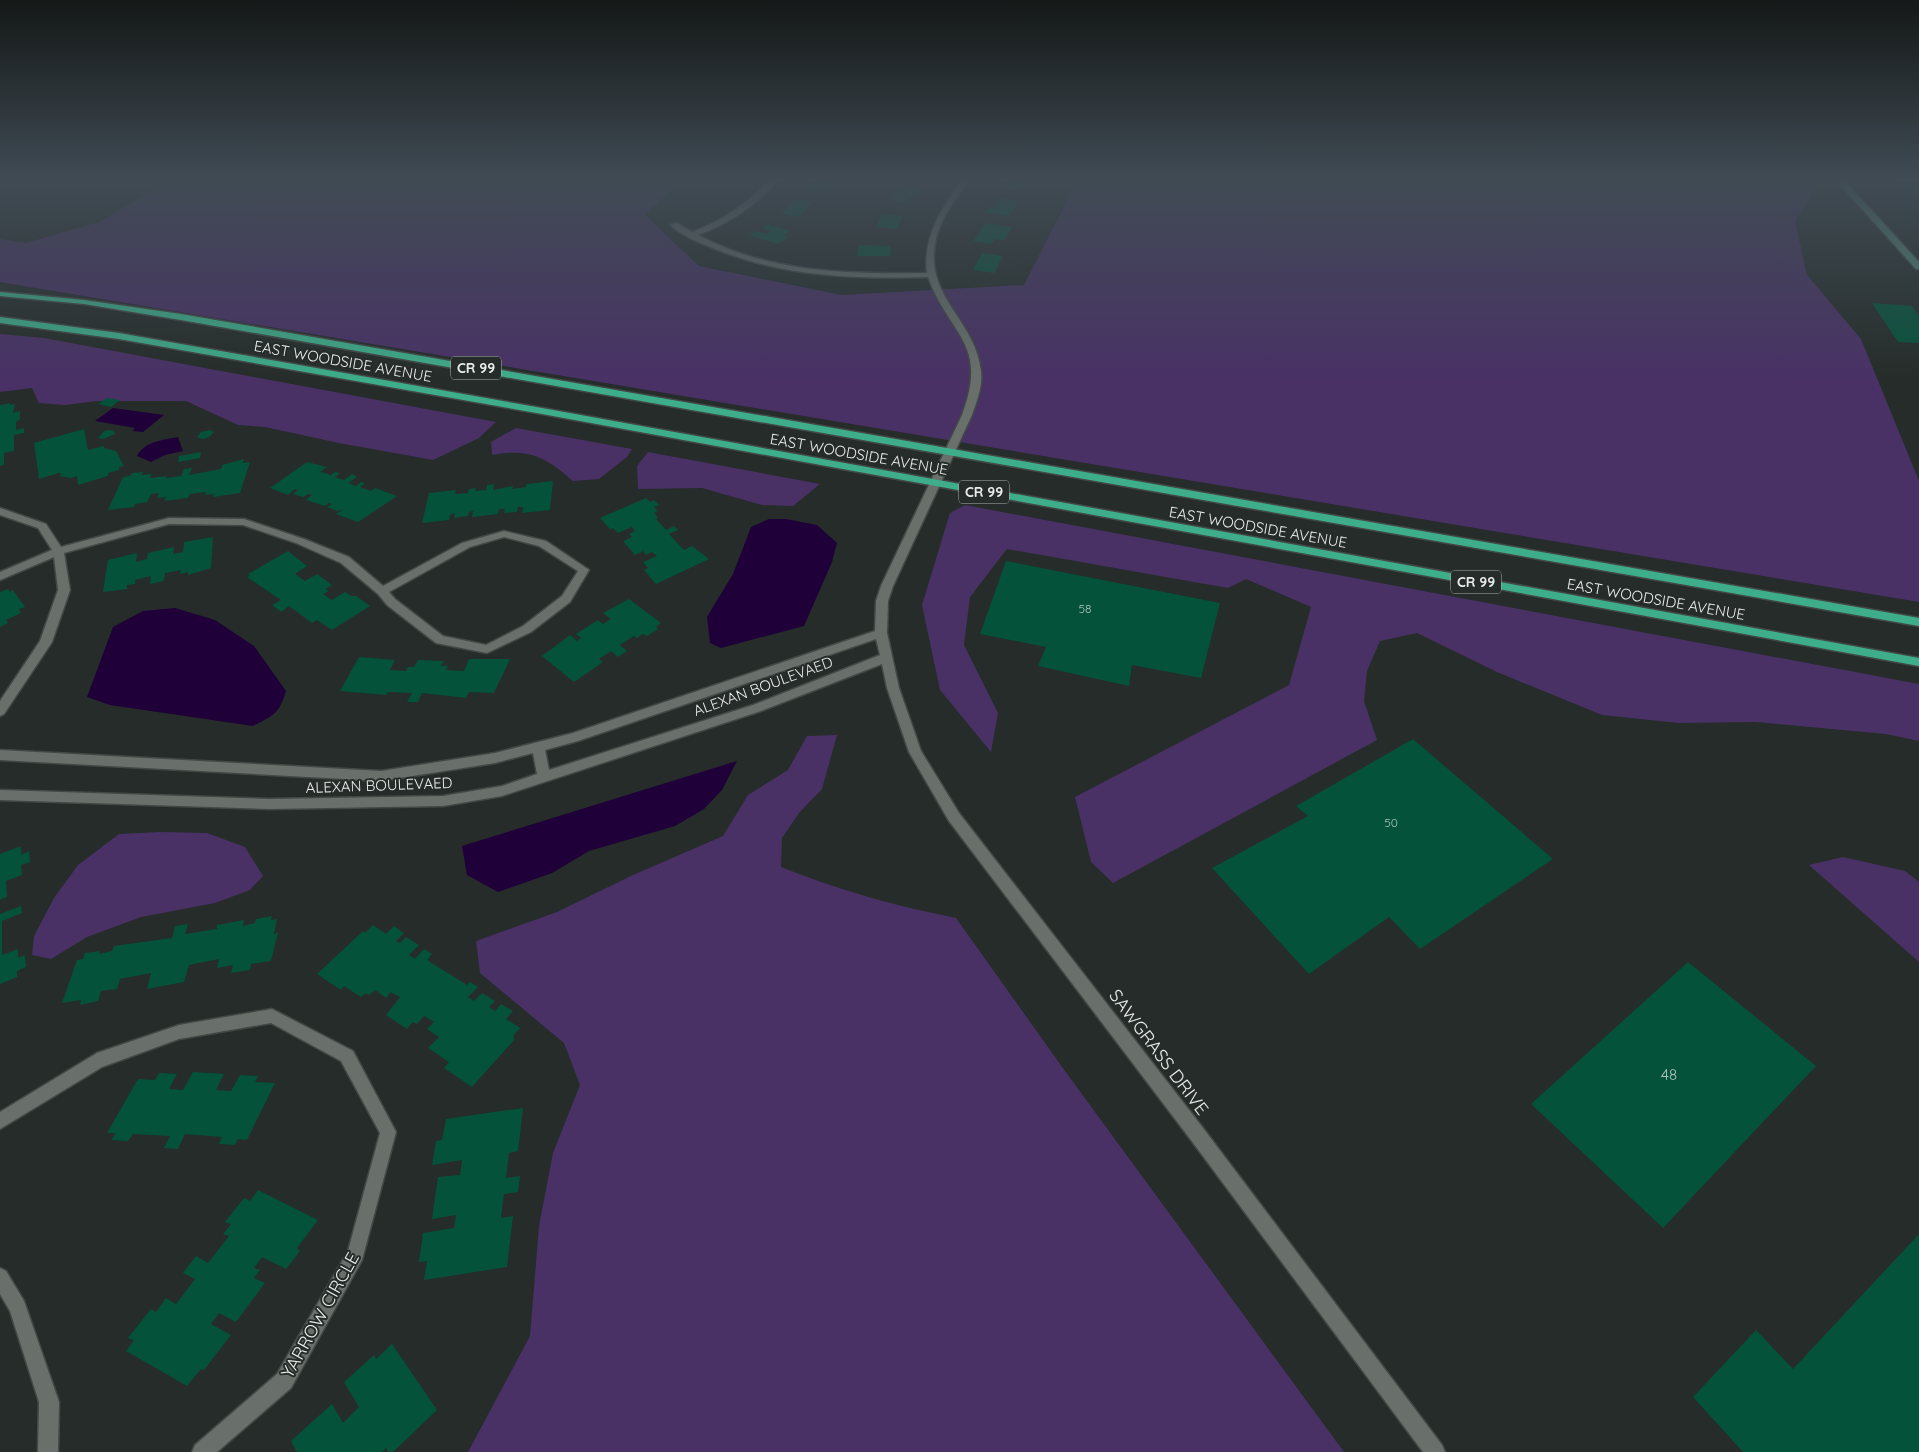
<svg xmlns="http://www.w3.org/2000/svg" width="1919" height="1452" font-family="Quicksand,sans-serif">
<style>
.green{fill:#493166}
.water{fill:#1f0039}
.building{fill:#05523a}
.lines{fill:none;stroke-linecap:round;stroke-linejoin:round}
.minor-casing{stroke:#424845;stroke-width:3}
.secondary-casing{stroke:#424845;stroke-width:3}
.primary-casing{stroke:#424845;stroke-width:3}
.minor{fill:#69706c;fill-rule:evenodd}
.secondary{fill:#548f7b;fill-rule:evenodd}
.primary{fill:#3eae8a;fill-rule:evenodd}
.labels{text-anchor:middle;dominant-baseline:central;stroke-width:4;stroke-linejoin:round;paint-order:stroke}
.number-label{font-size:12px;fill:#afc6be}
.shield{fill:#252c29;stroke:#aeb2b0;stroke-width:1}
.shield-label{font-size:14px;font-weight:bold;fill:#e8ecea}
.street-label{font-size:15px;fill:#e8ecea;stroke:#252c29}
.near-number-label{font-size:15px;fill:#afc6be}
.near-street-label{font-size:18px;fill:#e8ecea;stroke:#252c29}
</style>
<rect width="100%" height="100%" fill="#252c29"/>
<g class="green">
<path d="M 172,179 L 683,179 L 645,215 L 699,266 L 841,295 L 1024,285 L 1078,179 L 1627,179 C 1647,185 1670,180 1691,179 C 1733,177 1776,179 1818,179 L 1809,200 L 1795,221 L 1807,275 L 1861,339 L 1919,481 L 1919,602 L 0,282 L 0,239 L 26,243 L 99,222 Z"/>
<polygon points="0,334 44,338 496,422 479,438 433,460 339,443 265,427 238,425 186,401 97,401 65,405 39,403 32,388 0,392"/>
<path d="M 516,428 L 632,449 L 627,457 L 599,479 L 573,481 C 546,457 529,448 492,455 L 491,442 Z"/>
<polygon points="648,452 820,484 793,506 762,505 702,488 638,489 637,466"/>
<polygon points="965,505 1919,684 1919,741 1886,734 1756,722 1679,723 1602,715 1497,672 1417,633 1380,641 1367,671 1364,701 1377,740 1113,883 1091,862 1075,797 1289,685 1311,607 1246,579 1228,588 1007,549 970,597 964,645 998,713 991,752 940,690 922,605 950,513"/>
<path d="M 837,735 L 822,789 L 799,813 L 782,838 L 781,867 C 838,890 896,906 956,918 L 1065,1071 L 1344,1452 L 468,1452 L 530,1336 L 539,1226 L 553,1153 L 580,1085 L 564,1043 L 480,973 L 476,941 L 557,912 L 633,875 L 723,836 L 748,795 L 788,770 L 807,736 Z"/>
<polygon points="161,832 207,833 245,847 263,876 250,890 215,903 141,917 87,937 51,959 32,955 34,936 54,898 78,865 119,834"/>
<polygon points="1843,857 1905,871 1919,882 1919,962 1809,865"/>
</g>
<g class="water">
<polygon points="113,408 164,415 143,432 132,431 135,428 95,421"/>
<path d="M 178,437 L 183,451 L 165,455 L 151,462 L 137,456 C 145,441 163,440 178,437 Z"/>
<polygon points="769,519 786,519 817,525 837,543 832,562 804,626 721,648 710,643 707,617 733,574 751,527"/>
<path d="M 175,608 L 215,620 L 254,646 L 286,691 C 279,714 274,715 253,726 L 110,705 L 87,697 L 113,627 L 143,611 Z"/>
<polygon points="737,761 722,790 704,809 675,826 589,851 552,873 498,892 467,875 462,846"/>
</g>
<g class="building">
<polygon points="812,179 839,179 829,190 820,189 817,192 802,190"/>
<polygon points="1007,179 1034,179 1028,189 1018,187 1016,190 1000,188"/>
<polygon points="1896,182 1919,183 1919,194 1915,189 1902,188"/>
<polygon points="901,186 922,189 917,196 912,195 906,203 889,201"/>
<polygon points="1000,198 1019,201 1009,216 985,213 990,206 995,207"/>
<polygon points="794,199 813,202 799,217 781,214"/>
<polygon points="883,214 903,216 897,229 876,227"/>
<polygon points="986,223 1013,227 1004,240 995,239 991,244 973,241"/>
<polygon points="768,224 790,231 783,236 789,237 778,244 749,235 756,231 766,234 771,231 762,228"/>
<polygon points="859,245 891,246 890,256 857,256"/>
<polygon points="982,253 1003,256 994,273 973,270"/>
<polygon points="1872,303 1912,306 1919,316 1919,343 1898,342"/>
<polygon points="107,398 120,400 111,407 98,404"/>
<polygon points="10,403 10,405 15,404 13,413 20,411 20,419 16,422 16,430 24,428 24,433 14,435 14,451 4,453 4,465 0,466 0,405"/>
<polygon points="84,429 88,450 104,446 104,448 116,451 124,466 119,467 119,470 108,473 108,476 78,485 77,476 71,478 59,476 62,474 59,473 39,479 34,443"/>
<polygon points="109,430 114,431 115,434 103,439 98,438 104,431"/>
<polygon points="210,430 214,432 209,437 203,439 197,437 201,432"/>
<polygon points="201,452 200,458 178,462 179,456"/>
<polygon points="244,459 243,463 250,462 240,493 213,497 214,494 205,495 206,492 190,494 188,498 164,501 166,497 157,498 159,493 151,494 147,502 135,504 134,507 108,510 123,477 130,476 132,473 143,472 141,475 152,474 150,478 167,476 166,478 181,476 184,469 192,468 189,475 221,469 222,465"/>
<polygon points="307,462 327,467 320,472 331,475 335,472 340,473 335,477 344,480 352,474 357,477 348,483 356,486 361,482 365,483 360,487 371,491 375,488 397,496 358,522 336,514 344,509 337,511 327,507 332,504 329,503 325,506 306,500 312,495 308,494 303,497 293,494 298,490 295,489 288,495 270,488"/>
<polygon points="553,481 550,510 522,513 523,507 518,507 517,512 504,513 505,509 499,509 498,514 472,517 473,511 469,512 468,516 454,518 455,513 450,515 449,520 422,523 429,493 456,490 455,494 468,493 469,489 476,488 475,491 486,490 487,485 494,484 493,490 513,486 512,489 526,487 527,484"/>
<polygon points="646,498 650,502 654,500 659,505 654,507 658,511 654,513 658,518 656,519 666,530 674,526 678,530 669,534 684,550 692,546 709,559 656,584 644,570 648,568 643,562 657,556 652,552 646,555 643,551 635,555 623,541 632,537 629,534 635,531 632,527 618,533 613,528 610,529 600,518"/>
<polygon points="213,537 211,568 188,575 188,572 180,574 181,570 165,573 164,581 150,584 151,576 135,580 135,584 127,585 127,589 103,592 108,560 137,553 136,562 147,559 148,553 174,547 173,554 183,552 184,542"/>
<polygon points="288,551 307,566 295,574 305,581 317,574 332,585 325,589 329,591 323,594 332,600 345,592 351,596 356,596 370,606 332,630 317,620 312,623 289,606 281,612 272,605 281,600 247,577 250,576 248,574"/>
<polygon points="1006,561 1220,603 1201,678 1132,665 1129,686 1038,666 1046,647 980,634"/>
<polygon points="8,589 10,592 13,590 25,607 19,609 21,613 6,620 8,623 0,627 0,592"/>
<polygon points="629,599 661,623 656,627 658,629 647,636 643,634 637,638 634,636 620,645 627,651 618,657 611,651 599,659 603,662 574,682 542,656 570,635 577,641 581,638 576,634 598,620 603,624 611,619 603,613"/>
<polygon points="359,657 395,660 390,670 406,671 408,667 414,667 418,660 444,661 441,666 448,666 446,670 464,671 469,659 510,659 494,693 469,692 466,698 422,693 418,702 407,702 412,693 388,692 386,695 340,691"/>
<polygon points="1413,739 1553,859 1420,949 1389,917 1309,974 1212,868 1308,816 1296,806"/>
<polygon points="21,846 21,855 29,851 30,862 21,865 22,875 6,881 7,897 0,900 0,854"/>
<polygon points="21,906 22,913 2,921 2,955 18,949 18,958 25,955 26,967 17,971 17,977 0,984 0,914"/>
<polygon points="272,916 271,920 277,919 274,934 278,933 271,961 251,964 250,970 231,973 233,965 217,968 219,959 189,965 184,982 147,989 151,973 120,979 117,989 101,991 98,1001 80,1005 81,1000 62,1003 77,960 83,959 85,953 100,951 99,954 112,951 114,946 172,938 175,926 188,924 185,934 217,929 217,925 244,920 243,926 255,923 256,919"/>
<polygon points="373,925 386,934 394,926 404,933 396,941 400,943 406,937 419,945 409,955 415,959 424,949 432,954 427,960 467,985 470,982 478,987 468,997 474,1001 482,993 495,1001 489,1007 495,1011 501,1004 513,1011 506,1019 520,1028 513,1036 515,1039 472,1087 444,1068 449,1062 428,1048 439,1037 427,1029 434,1022 424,1016 417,1024 413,1022 407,1029 386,1015 400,997 391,992 386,998 375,990 369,995 366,993 361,997 344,986 341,990 317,974 363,931 365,933"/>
<polygon points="1688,962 1816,1066 1663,1228 1531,1104"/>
<polygon points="193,1072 224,1074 216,1090 231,1091 240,1075 258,1076 255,1082 275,1083 247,1140 238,1139 235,1145 219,1144 222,1137 185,1134 178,1149 164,1148 170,1136 133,1134 128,1141 111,1140 116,1133 107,1133 138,1079 155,1080 159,1073 177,1074 169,1089 183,1090"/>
<polygon points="523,1108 518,1151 509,1153 506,1178 520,1176 518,1192 504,1194 501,1218 513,1216 507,1267 424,1280 427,1261 419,1262 423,1233 454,1228 456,1215 432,1219 438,1177 460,1175 462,1160 432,1165 436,1141 442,1140 446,1119"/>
<polygon points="258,1190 318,1220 297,1248 300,1251 286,1269 262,1257 254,1268 260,1270 254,1278 265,1283 236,1322 219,1313 211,1324 231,1335 204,1370 201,1369 187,1386 126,1351 134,1340 128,1338 151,1309 156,1312 166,1298 176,1304 195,1279 183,1273 196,1256 208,1263 229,1236 223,1234 231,1224 225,1222 244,1198 250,1201"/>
<polygon points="1919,1234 1919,1452 1743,1452 1693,1397 1756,1330 1793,1369"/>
<polygon points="392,1344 437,1410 393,1452 388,1452 386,1448 382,1452 297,1452 291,1441 332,1404 343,1423 359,1407 344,1382 374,1355 376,1359"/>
</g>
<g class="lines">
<defs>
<g id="minor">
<path d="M 771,179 L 779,179 C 756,206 730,223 698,235 C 769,273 848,274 927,273 C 923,235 942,208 963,179 L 970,179 C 958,196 943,214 937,235 C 920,296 975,317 981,371 C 983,386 977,401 972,415 L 893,586 L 888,601 L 887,633 L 899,688 L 921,751 L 959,813 L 1203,1128 L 1442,1445 L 1445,1452 L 1423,1452 L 1191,1140 L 949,821 L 909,752 L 887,688 L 882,664 L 761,711 L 502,796 L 443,806 L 269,809 L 0,800 L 0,790 L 269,799 L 443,796 L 502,786 L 537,774 L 533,753 L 495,763 L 381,781 L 0,760 L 0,750 L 381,771 L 495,753 L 573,733 L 875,631 L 876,601 L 881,586 L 962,415 C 989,342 950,337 928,277 C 854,279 782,277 713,248 C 698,242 682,236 670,225 L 677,223 L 692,232 C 725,220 748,203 771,179 ZM 876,639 L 880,655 L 753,705 L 549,770 L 545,750 L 578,741 Z"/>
<path d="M 0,508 L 46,524 L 61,547 L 169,518 L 244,519 L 304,539 L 349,557 L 383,586 L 462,543 L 504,531 L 546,541 L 589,570 L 570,602 L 531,632 L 487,653 L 436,643 L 387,605 L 378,594 L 341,563 L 296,543 L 243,525 L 169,524 L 64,553 L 70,590 L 52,642 L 4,714 L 0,716 L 0,701 L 40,641 L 58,590 L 54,557 L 0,580 L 0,572 L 52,550 L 38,528 L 0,515 ZM 504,537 L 539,546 L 578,571 L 562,596 L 523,626 L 486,645 L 443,636 L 395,599 L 389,592 L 470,547 Z"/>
<polygon points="272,1009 353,1051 396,1132 362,1260 291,1388 217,1452 192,1452 195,1445 277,1374 348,1251 380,1133 341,1061 271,1023 179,1039 102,1067 0,1129 0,1112 97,1053 179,1025"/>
<polygon points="0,1268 6,1271 24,1301 59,1402 58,1452 38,1452 39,1402 10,1311 0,1294"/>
</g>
<polygon id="secondary" points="1835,179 1843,179 1919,262 1919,269 1916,269"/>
<g id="primary">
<polygon points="0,292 84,300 181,314 1919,618 1919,626 181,320 84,304 0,296"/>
<polygon points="0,317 119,333 542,408 1919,658 1919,666 542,414 119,339 0,323"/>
</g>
</defs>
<use href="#minor" class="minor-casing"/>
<use href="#secondary" class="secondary-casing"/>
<use href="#primary" class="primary-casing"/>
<use href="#minor" class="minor"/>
<use href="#secondary" class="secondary"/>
<use href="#primary" class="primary"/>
</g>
<linearGradient id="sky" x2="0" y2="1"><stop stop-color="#141817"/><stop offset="0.47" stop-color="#404b54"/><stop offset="1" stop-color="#404b54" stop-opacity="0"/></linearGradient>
<rect width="1919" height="382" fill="url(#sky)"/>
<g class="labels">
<g class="number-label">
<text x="1085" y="608">58</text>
<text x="1391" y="822">50</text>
</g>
<g class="shield">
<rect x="451" y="356.5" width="50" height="23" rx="4"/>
<rect x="959" y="480.5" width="50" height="23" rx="4"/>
<rect x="1451" y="570.5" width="50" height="23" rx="4"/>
</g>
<g class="shield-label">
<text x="476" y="368">CR 99</text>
<text x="984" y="492">CR 99</text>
<text x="1476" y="582">CR 99</text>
</g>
<g class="street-label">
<text transform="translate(343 361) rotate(10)">EAST WOODSIDE AVENUE</text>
<text transform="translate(859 454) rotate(10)">EAST WOODSIDE AVENUE</text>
<text transform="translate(1258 527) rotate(10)">EAST WOODSIDE AVENUE</text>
<text transform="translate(1656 599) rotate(10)">EAST WOODSIDE AVENUE</text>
<text transform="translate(763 686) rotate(-20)">ALEXAN BOULEVAED</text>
<text transform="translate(379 785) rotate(-2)">ALEXAN BOULEVAED</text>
</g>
<g class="near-number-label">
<text x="1669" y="1074">48</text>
</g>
<g class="near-street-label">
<text transform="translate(1159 1052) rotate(53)">SAWGRASS DRIVE</text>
<text transform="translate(320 1315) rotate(-61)">YARROW CIRCLE</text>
</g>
</g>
</svg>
